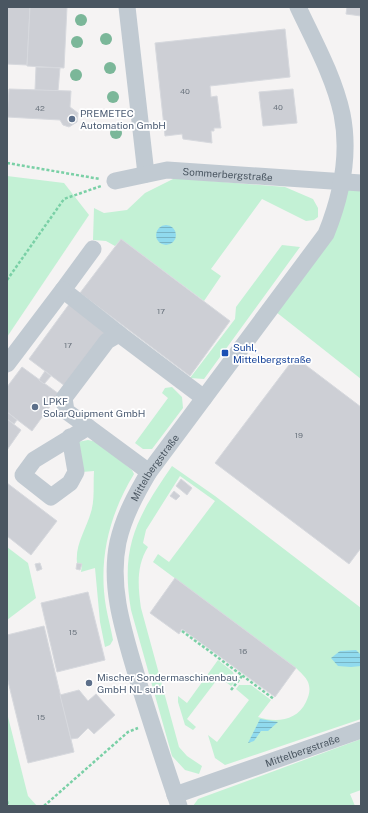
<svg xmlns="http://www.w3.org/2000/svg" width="368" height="813" font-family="'Public Sans',sans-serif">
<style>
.grass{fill:#c3f1d5}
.water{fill:url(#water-rules)}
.building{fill:#cdcfd5;stroke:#d7d9de}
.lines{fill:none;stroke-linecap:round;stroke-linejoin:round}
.path{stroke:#7ad0a6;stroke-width:2.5;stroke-dasharray:3 2;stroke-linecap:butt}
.minor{stroke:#c1cad2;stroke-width:17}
.tree{fill:#7bb799}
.service-dot{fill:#5c6f8a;stroke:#fff;stroke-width:1.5}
.transit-dot{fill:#1a4fb4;stroke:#fff;stroke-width:1.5}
.labels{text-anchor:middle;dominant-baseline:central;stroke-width:3.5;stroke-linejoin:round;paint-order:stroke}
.number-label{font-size:8px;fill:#6b747e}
.service-label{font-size:10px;fill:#4e5e75;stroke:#fff;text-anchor:start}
.street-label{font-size:10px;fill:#4a5661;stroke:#fff}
.transit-label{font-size:10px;fill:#164399;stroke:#fff;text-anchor:start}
</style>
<defs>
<pattern id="water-rules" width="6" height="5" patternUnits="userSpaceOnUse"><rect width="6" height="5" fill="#90daee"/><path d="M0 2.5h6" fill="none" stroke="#78b4c4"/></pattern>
</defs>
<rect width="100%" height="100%" fill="#f5f3f3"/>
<g class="grass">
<polygon points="7,176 64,183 89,215 7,337"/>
<polygon points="175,178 285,187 313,199 318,208 318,217 314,220 306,221 262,199 211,269 221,276 204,301 121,239 115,246 106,241 93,240 94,208 104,213 127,210 145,193"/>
<polygon points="342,181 361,183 361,379 271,308 326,234"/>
<polygon points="282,245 300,247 204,379 190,378 235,319 236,307"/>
<polygon points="172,387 182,397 183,408 152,449 143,449 135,443 168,398 162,393 165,388"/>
<path d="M 88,440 L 97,442 L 132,470 L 134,474 C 109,515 98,560 106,607 C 108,618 111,629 113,640 L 110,645 L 105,647 L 100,622 L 95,568 L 81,572 L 82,564 L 77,563 C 75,544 86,530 91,512 C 95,500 93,484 94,471 L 82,472 L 78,442 Z"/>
<path d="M 172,466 L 215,496 L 361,608 L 361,719 L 225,765 L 215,758 L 208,735 L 217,742 L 249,700 L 236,689 L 239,685 L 251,685 L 271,700 L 258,717 C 276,723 297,721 306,702 C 309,695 311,690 308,682 C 306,677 300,672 296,668 L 153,562 L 158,554 L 169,562 L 215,501 L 180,476 L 146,530 L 143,543 L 148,547 C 136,566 138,587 141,608 L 179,747 L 187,756 L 202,766 L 199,774 L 185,770 L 172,756 L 131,610 C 120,546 137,517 172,466 Z"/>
<polygon points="7,547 28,563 36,598 7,620"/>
<polygon points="218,660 233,672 236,681 231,686 219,677 187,719 196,727 193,730 185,725 178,702 178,696 187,703"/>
<polygon points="7,713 28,796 37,806 7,806"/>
<polygon points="361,739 361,790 350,794 355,806 193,806 198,799"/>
</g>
<g class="water">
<circle cx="166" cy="235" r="10"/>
<polygon points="356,650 361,655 361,666 351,667 338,666 331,658 340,651"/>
<polygon points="260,719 278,722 268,731 261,731 254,741 248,743"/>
</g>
<g class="building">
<polygon points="7,7 30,7 27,65 7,64"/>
<polygon points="30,7 67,7 64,68 27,66"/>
<polygon points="347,7 361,7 361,16 346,14"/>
<polygon points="285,29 290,77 210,86 211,97 217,96 221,128 214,128 214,131 211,131 212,143 183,139 182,134 165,136 155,43"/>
<polygon points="36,67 60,68 58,91 35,90"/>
<polygon points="9,89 71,91 70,107 78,113 77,122 69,127 63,125 60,120 7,117"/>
<polygon points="293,89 297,123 263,126 259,92"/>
<polygon points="121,239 230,321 190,376 80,293"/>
<polygon points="70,303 107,331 65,386 29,359"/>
<polygon points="295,357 361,407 361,548 349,564 215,463"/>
<polygon points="22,367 59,394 32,431 7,412 7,387"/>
<polygon points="45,371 51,376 44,384 39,380"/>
<polygon points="7,412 17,420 14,424 7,419"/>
<polygon points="7,419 21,430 7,450"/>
<polygon points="181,479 192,488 187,495 176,486"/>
<polygon points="7,483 57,521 31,555 7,536"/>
<polygon points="174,491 180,496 176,500 170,496"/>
<polygon points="40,563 42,569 37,571 35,564"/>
<polygon points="77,563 82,564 80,570 76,569"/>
<polygon points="175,578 296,668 275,697 182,629 179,634 150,613"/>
<polygon points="88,592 105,660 57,672 41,603"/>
<polygon points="44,626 74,752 28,763 7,677 7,635"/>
<polygon points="79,690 88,701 96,694 115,715 94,734 88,728 78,738 71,739 60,695"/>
</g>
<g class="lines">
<g class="path">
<polyline points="7,163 100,179"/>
<polyline points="7,280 64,199 101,186"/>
<polyline points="182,631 274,699"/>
<polyline points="231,690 242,676"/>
<polyline points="7,801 8,806"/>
<polyline points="44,806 128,732 138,728"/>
</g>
<g class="minor">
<polyline points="127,7 146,174"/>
<path id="s1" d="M 115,181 L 167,170 L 361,183"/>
<polyline points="93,249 63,290 119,334"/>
<polyline points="7,364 63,290"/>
<polyline points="88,427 66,411 64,398 107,341 119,334 204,398"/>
<polyline points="70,437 76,472 70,483 51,497 23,475 34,460 88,427 149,472"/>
<path id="s2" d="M 175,795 L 361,730"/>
<path id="s3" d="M 179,806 C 165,766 152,725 139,684 C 126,638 108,590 118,542 C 124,516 136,494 149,472 L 326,234 C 341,197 350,154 342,114 C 334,77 314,41 298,7"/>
</g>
</g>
<g class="tree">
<circle cx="81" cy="20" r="6"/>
<circle cx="106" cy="39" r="6"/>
<circle cx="77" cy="42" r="6"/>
<circle cx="110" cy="68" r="6"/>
<circle cx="76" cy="75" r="6"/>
<circle cx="113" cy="97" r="6"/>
<circle cx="116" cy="133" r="6"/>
</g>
<g class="service-dot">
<circle cx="72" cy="119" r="4"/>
<circle cx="35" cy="407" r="4"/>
<circle cx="89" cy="683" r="4"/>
</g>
<rect class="transit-dot" x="221" y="349" width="8" height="8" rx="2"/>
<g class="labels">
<g class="number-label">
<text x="185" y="91">40</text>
<text x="278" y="107">40</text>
<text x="40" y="108">42</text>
<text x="161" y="311">17</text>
<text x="68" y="345">17</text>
<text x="299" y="435">19</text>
<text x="73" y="632">15</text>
<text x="243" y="651">16</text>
<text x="41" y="717">15</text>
</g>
<g class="service-label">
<text x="80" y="113">PREMETEC<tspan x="80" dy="12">Automation GmbH</tspan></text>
<text x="43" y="401">LPKF<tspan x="43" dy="12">SolarQuipment GmbH</tspan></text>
<text x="97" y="677">Mischer Sondermaschinenbau<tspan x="97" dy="12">GmbH NL suhl</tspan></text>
</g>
<g class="street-label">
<text stroke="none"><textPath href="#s1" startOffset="114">Sommerbergstraße</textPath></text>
<text stroke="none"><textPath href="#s3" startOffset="357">Mittelbergstraße</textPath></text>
<text stroke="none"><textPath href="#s2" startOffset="135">Mittelbergstraße</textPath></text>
</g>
<g class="transit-label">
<text x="233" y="347">Suhl,<tspan x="233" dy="12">Mittelbergstraße</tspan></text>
</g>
</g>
<rect width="368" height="813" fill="none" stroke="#4a5661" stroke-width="16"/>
</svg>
